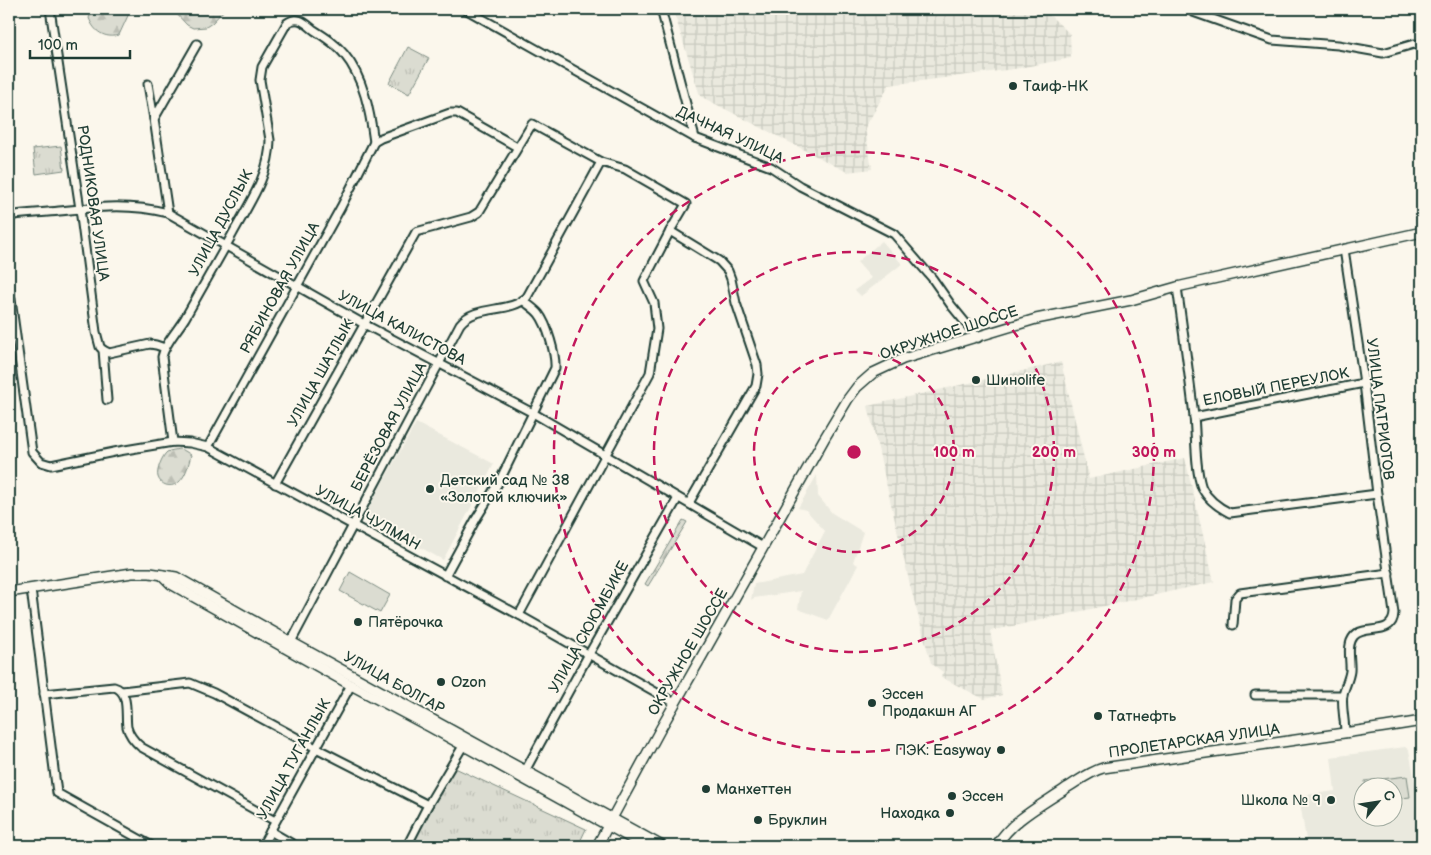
<svg xmlns="http://www.w3.org/2000/svg" width="1431" height="855" font-family="'Balsamiq Sans',sans-serif">
<style>
.built{fill:#eae9de;fill-rule:evenodd}
.industrial{fill:url(#industrial-grid)}
.grass{fill:url(#grass-tufts);stroke:#7d8c82}
.forest{fill:url(#forest-firs);stroke:#7d8c82}
.pitch{fill:#dbdcd1;stroke:#7d8c82}
.lines{fill:none;stroke-linecap:round;stroke-linejoin:round}
.minor-casing{stroke:#1f3d34;stroke-width:11}
.tertiary-casing{stroke:#1f3d34;stroke-width:12}
.minor{stroke:#fbf7ec;stroke-width:7}
.tertiary{stroke:#fbf7ec;stroke-width:9}
.ring{fill:none;stroke:#c2185b;stroke-width:2.5;stroke-dasharray:9 6}
.poi-dot{fill:#1f3d34;stroke:#fbf7ec;stroke-width:2}
.labels{text-anchor:middle;dominant-baseline:central;stroke-width:4;stroke-linejoin:round;paint-order:stroke}
.poi-label{font-size:15px;fill:#1f3d34;stroke:#fbf7ec;text-anchor:start}
.street-label{font-size:15px;fill:#1f3d34;stroke:#fbf7ec}
.centre{fill:#c2185b;stroke:#fbf7ec;stroke-width:2.5}
.ring-label{font-size:15px;text-anchor:middle;font-weight:bold;fill:#c2185b;stroke:#fbf7ec;stroke-width:4;stroke-linejoin:round;paint-order:stroke}
</style>
<defs>
<pattern id="industrial-grid" width="8" height="8" patternUnits="userSpaceOnUse" patternTransform="scale(1.25)"><rect width="8" height="8" fill="#eae9de"/><path d="M0 4h8M4 0v8" fill="none" stroke="#c8c9bf"/></pattern>
<pattern id="grass-tufts" width="24" height="20" patternUnits="userSpaceOnUse" patternTransform="scale(1.25)"><rect width="24" height="20" fill="#dbdcd1"/><path d="M3 7l-1-3M5 7V3M7 7l1-3M15 17l-1-3M17 17v-4M19 17l1-3" fill="none" stroke="#bcbeb4"/></pattern>
<pattern id="forest-firs" width="22" height="20" patternUnits="userSpaceOnUse" patternTransform="scale(1.25)"><rect width="22" height="20" fill="#dbdcd1"/><path d="M5 1l3.5 6h-7zM16 11l3.5 6h-7z" fill="#bcbeb4"/></pattern>
</defs>
<rect width="100%" height="100%" fill="#fbf7ec"/>
<filter id="ink" filterUnits="userSpaceOnUse"><feTurbulence type="fractalNoise" baseFrequency=".02" numOctaves="2"/><feDisplacementMap in="SourceGraphic" scale="10" xChannelSelector="R" yChannelSelector="G"/><feConvolveMatrix kernelMatrix="1 2 1 2 8 2 1 2 1" color-interpolation-filters="sRGB"/></filter>
<g filter="url(#ink)">
<g class="built">
<polygon points="882,241 902,264 861,296 855,290 871,278 857,262"/>
<polygon points="416,423 494,464 443,560 364,516"/>
<polygon points="817,475 818,496 832,513 863,532 853,562 858,565 828,620 798,609 801,591 754,598 751,600 754,584 802,575 825,531 806,510 798,508"/>
<path d="M 1405,747 L 1409,750 L 1416,787 L 1415,804 L 1420,846 L 1307,846 L 1299,796 L 1335,791 L 1331,757 ZM 1364,788 L 1394,788 L 1394,818 L 1364,818 Z"/>
</g>
<g class="industrial">
<polygon points="673,9 1043,9 1070,34 1071,58 1014,69 889,85 865,128 872,169 847,172 700,96"/>
<polygon points="1061,362 1089,479 1185,458 1214,582 990,631 1002,695 984,699 941,677 943,672 931,663 911,589 868,406"/>
</g>
<g class="grass">
<polygon points="408,47 429,58 409,94 389,83"/>
<polygon points="61,146 64,170 36,174 33,149"/>
<polygon points="453,767 586,829 578,846 421,846 412,841"/>
</g>
<g class="forest">
<path d="M 93,9 L 131,9 L 119,35 C 105,39 94,32 89,18 Z"/>
<polygon points="172,9 225,9 212,23 206,27 193,28 187,25"/>
<path d="M 179,449 L 185,451 L 191,455 C 188,467 183,489 166,485 C 163,484 159,481 158,477 C 156,471 162,456 167,452 C 171,450 175,450 179,449 Z"/>
<polygon points="683,520 687,522 648,586 645,584"/>
</g>
<g class="pitch">
<polygon points="350,572 390,595 380,613 340,591"/>
<polygon points="1407,776 1410,797 1394,799 1394,788 1366,787 1365,781"/>
</g>
<g class="lines">
<defs>
<g id="minor">
<polyline points="50,9 80,209 96,332 100,347 103,350 107,400"/>
<polyline points="465,9 695,138 771,167 800,186 894,234 932,278 951,305 978,338"/>
<polyline points="661,9 695,138"/>
<polyline points="1188,9 1193,12 1272,40 1338,45 1383,53 1414,44 1422,47"/>
<polyline points="148,84 154,119"/>
<polyline points="168,213 154,119 197,44"/>
<path d="M 9,216 C 25,213 43,213 59,211 C 99,207 128,203 168,213 L 364,324 L 533,413 L 763,547"/>
<path d="M 1344,249 L 1364,383 L 1377,494 L 1394,613 C 1393,637 1365,624 1354,636 C 1346,645 1351,661 1350,671 C 1349,679 1345,686 1343,694 C 1341,706 1345,720 1345,733"/>
<polyline points="9,285 32,452 41,462 51,465 119,451 173,442 190,443 208,447 519,615 675,703"/>
<path d="M 1177,287 C 1183,330 1189,373 1194,416 C 1196,436 1195,471 1202,488 C 1208,500 1218,507 1230,513 L 1377,494"/>
<polyline points="103,350 109,353 150,344 156,345 165,348"/>
<polyline points="1194,417 1364,383"/>
<path d="M 173,442 L 162,357 C 165,343 177,331 185,318 C 201,290 216,263 232,235 C 248,205 270,175 270,140 L 260,80 L 262,67 L 287,23 C 298,15 305,23 314,30 C 325,37 336,44 344,54 C 364,78 370,112 374,142"/>
<polyline points="208,447 341,207 374,142 381,138 450,113 457,113 517,147"/>
<polyline points="275,484 416,232 471,217 479,212 532,124 601,162 625,169 686,204 670,231 719,261 728,271 731,279 736,303 757,365 758,374 756,386 689,503"/>
<path d="M 445,576 L 476,519 L 500,480 L 555,368 C 556,355 547,324 539,314 C 535,309 528,305 523,300"/>
<polyline points="31,589 57,793 152,846"/>
<polyline points="519,615 650,373 657,329 654,303 644,281 670,231"/>
<polyline points="1233,625 1235,599 1240,593 1389,573"/>
<path d="M 291,642 L 460,324 C 476,304 510,314 527,297 L 601,162"/>
<polyline points="122,691 190,683 214,693 316,748 428,805"/>
<path d="M 44,694 L 114,687 C 130,691 125,714 127,727 C 129,735 135,742 141,747 L 275,821"/>
<polyline points="1255,695 1343,695"/>
<polyline points="525,771 589,654 678,498"/>
<polyline points="270,831 296,846"/>
<polyline points="262,846 351,685"/>
<polyline points="407,846 428,805 463,746"/>
</g>
<g id="tertiary">
<polyline points="162,575 171,584 351,685 430,727 645,846"/>
<polyline points="9,592 132,573 150,573 176,577 291,642 662,846"/>
<polyline points="597,846 661,728 702,656 824,439 848,399 857,387 873,373 903,359 1036,319 1131,300 1177,287 1422,232"/>
<path d="M 996,846 C 1012,820 1040,806 1065,789 C 1077,782 1089,772 1103,768 L 1385,727 L 1422,721"/>
</g>
</defs>
<use href="#minor" class="minor-casing"/>
<use href="#tertiary" class="tertiary-casing"/>
<use href="#minor" class="minor"/>
<use href="#tertiary" class="tertiary"/>
</g>
</g>
<g class="ring">
<circle cx="854" cy="452" r="100"/>
<circle cx="854" cy="452" r="200"/>
<circle cx="854" cy="452" r="300"/>
</g>
<g class="poi-dot">
<circle cx="1013" cy="86" r="5"/>
<circle cx="976" cy="380" r="5"/>
<circle cx="430" cy="489" r="5"/>
<circle cx="358" cy="622" r="5"/>
<circle cx="441" cy="682" r="5"/>
<circle cx="872" cy="703" r="5"/>
<circle cx="1098" cy="716" r="5"/>
<circle cx="1001" cy="750" r="5"/>
<circle cx="706" cy="789" r="5"/>
<circle cx="952" cy="796" r="5"/>
<circle cx="1331" cy="800" r="5"/>
<circle cx="950" cy="813" r="5"/>
<circle cx="758" cy="820" r="5"/>
</g>
<g class="labels">
<g class="poi-label">
<text x="1023" y="86">Таиф-НК</text>
<text x="986" y="380">Шиноlife</text>
<text x="440" y="480">Детский сад № 38<tspan x="440" dy="17">«Золотой ключик»</tspan></text>
<text x="368" y="622">Пятёрочка</text>
<text x="451" y="682">Ozon</text>
<text x="882" y="694">Эссен<tspan x="882" dy="17">Продакшн АГ</tspan></text>
<text x="1108" y="716">Татнефть</text>
<text x="991" y="750" text-anchor="end">ПЭК: Easyway</text>
<text x="716" y="789">Манхеттен</text>
<text x="962" y="796">Эссен</text>
<text x="1321" y="800" text-anchor="end">Школа № 9</text>
<text x="940" y="813" text-anchor="end">Находка</text>
<text x="768" y="820">Бруклин</text>
</g>
<g class="street-label">
<text transform="translate(730 135) rotate(25)">ДАЧНАЯ УЛИЦА</text>
<text transform="translate(93 203) rotate(82)">РОДНИКОВАЯ УЛИЦА</text>
<text transform="translate(221 223) rotate(-62)">УЛИЦА ДУСЛЫК</text>
<text transform="translate(280 288) rotate(-61)">РЯБИНОВАЯ УЛИЦА</text>
<text transform="translate(402 328) rotate(28)">УЛИЦА КАЛИСТОВА</text>
<text transform="translate(949 333) rotate(-18)">ОКРУЖНОЕ ШОССЕ</text>
<text transform="translate(321 373) rotate(-61)">УЛИЦА ШАТЛЫК</text>
<text transform="translate(1276 387) rotate(-11)">ЕЛОВЫЙ ПЕРЕУЛОК</text>
<text transform="translate(1380 409) rotate(83)">УЛИЦА ПАТРИОТОВ</text>
<text transform="translate(389 427) rotate(-62)">БЕРЁЗОВАЯ УЛИЦА</text>
<text transform="translate(368 518) rotate(29)">УЛИЦА ЧУЛМАН</text>
<text transform="translate(589 627) rotate(-61)">УЛИЦА СЮЮМБИКЕ</text>
<text transform="translate(688 652) rotate(-60)">ОКРУЖНОЕ ШОССЕ</text>
<text transform="translate(394 683) rotate(29)">УЛИЦА БОЛГАР</text>
<text transform="translate(1194 741) rotate(-8)">ПРОЛЕТАРСКАЯ УЛИЦА</text>
<text transform="translate(294 759) rotate(-61)">УЛИЦА ТУГАНЛЫК</text>
</g>
</g>
<circle cx="854" cy="452" r="8" class="centre"/>
<g class="ring-label">
<text x="954" y="457">100 m</text>
<text x="1054" y="457">200 m</text>
<text x="1154" y="457">300 m</text>
</g>
<rect width="1431" height="855" fill="none" stroke="#fbf7ec" stroke-width="30"/>
<rect x="15" y="15" width="1401" height="825" fill="none" stroke="#1f3d34" stroke-width="2" filter="url(#ink)"/>
<g transform="translate(1378 802) rotate(60)"><circle r="24" fill="#fbf7ec" stroke="#a3ada2"/>
<path d="M0-4L9 19L0 12L-9 19Z" fill="#1f3d34"/>
<text y="-8" font-size="14" font-weight="bold" text-anchor="middle" fill="#1f3d34">С</text>
</g>
<path d="M30 50v8h100v-8" fill="none" stroke="#1f3d34" stroke-width="2.5"/>
<text x="38" y="50" font-size="15" fill="#1f3d34" stroke="#fbf7ec" stroke-width="4" paint-order="stroke">100 m</text>
</svg>
